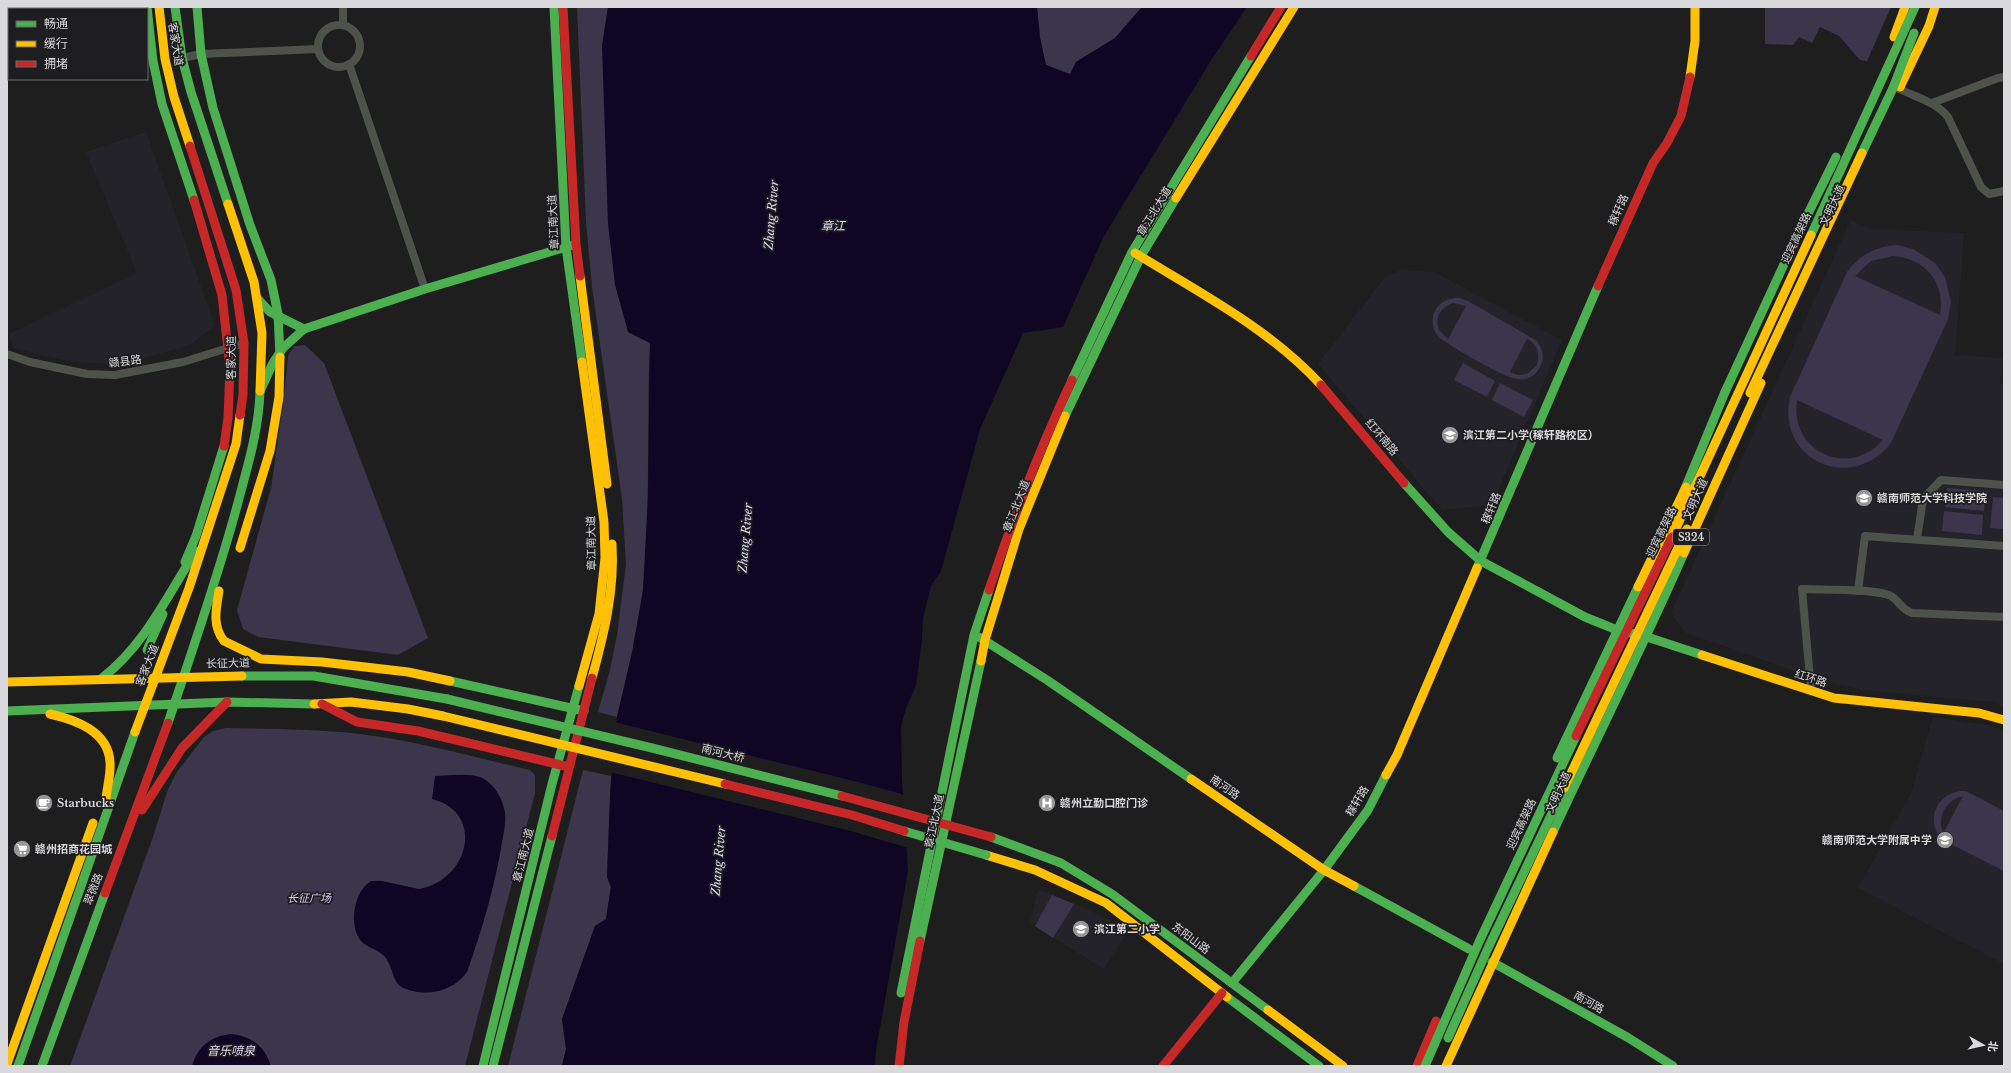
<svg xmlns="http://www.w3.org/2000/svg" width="2011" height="1073" font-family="'Libre Baskerville','Noto Sans SC',serif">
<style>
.built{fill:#24232a}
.green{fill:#3b364c;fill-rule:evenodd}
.water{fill:#0f0624}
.pier{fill:#1e1e1f}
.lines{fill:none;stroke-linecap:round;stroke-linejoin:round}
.street{stroke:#4d524b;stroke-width:8}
.fast{stroke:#4caf50;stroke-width:9}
.slow{stroke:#ffc107;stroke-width:9}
.jam{stroke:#c62828;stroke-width:9}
.fast-bridge{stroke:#4caf50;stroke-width:9}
.slow-bridge{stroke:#ffc107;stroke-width:9}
.jam-bridge{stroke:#c62828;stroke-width:9}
.labels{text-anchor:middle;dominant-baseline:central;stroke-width:3.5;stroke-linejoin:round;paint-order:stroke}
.shield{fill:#1e1d20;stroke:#a2a1a3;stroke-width:1}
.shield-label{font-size:10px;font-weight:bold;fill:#dad9db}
.street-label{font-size:11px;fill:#dad9db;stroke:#1e1d20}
.poi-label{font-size:11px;font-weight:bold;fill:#dad9db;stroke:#1e1d20;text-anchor:start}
.park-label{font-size:11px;font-style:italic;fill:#d3ccf7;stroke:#1e1d20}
.water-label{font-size:12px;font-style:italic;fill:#ded9f6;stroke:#1e1d20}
</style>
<rect width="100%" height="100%" fill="#1e1e1f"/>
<g class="built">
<polygon points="146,132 215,326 189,345 151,356 114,364 72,362 13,348 9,334 137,273 86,152"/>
<polygon points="1851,220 1868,229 1964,233 1955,355 2002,358 2000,383 2004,384 2004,707 1993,702 1863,690 1823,681 1684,632 1671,613"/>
<polygon points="1401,270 1434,272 1562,340 1492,505 1442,510 1318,364 1385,277"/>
<polygon points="1933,717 1994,726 2004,731 2004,964 1858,888 1912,791"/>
<polygon points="1038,889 1098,914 1127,931 1104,969 1030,923"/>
</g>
<g class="green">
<path d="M 577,7 L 608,7 L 602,46 L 628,332 L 650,343 C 646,425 651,508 643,589 C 640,632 627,675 617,717 L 598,712 L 610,670 L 617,635 L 626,564 L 622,499 L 592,287 L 586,222 Z"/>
<polygon points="1037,7 1142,7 1115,38 1076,62 1070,75 1046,65 1040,38"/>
<polygon points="1765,7 1891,7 1867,61 1860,60 1839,36 1820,27 1812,43 1799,37 1793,45 1765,44"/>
<path d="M 1897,245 L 1913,249 L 1935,263 L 1945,277 L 1951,302 L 1948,319 L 1891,443 C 1851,494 1776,460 1790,397 L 1847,272 C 1859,255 1875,247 1897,245 ZM 1893,256 C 1925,258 1946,283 1940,315 L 1855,276 L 1871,261 ZM 1797,400 L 1883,440 C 1849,479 1789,452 1797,400 Z"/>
<path d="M 1459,298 L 1468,301 L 1537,341 C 1543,349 1545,358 1540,367 C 1536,376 1526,381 1517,379 C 1505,378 1447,345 1438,336 C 1425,319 1437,297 1459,298 ZM 1453,303 L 1466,306 L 1448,339 L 1439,330 C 1434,317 1441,307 1453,303 ZM 1527,339 C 1538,344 1540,354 1537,365 L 1527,374 L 1518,375 L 1510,372 Z"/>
<polygon points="305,345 324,363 428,638 398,655 258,637 243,629 237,610 271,488 284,397 288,356 294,346"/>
<polygon points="1463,363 1495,381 1487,397 1454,380"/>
<polygon points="1500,383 1533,400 1524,417 1492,400"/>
<polygon points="1947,488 1986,491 1984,511 1945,507"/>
<polygon points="1993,497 2004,498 2003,529 1990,528"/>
<polygon points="1944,511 1983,515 1982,535 1942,531"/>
<path d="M 226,728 C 270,729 316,729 360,734 C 417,741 474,757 530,770 L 535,775 L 535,793 L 465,1066 L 70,1066 L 153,837 L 168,789 L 177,772 L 204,737 L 213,731 Z"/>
<polygon points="583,770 611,776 607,877 611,887 606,919 595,926 562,1019 566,1049 562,1066 508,1066"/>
<path d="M 1960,791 L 1966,791 L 2004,811 L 2004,871 L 1941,839 C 1926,819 1936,795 1960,791 ZM 1963,796 L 1944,832 L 1943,832 C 1937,816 1946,800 1963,796 Z"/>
<polygon points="1052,895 1074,904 1053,938 1035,926"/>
</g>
<g class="water">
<polygon points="608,7 1037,7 1040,38 1046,65 1070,74 1076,62 1115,38 1142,7 1247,7 1210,62 1104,236 1063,327 1023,333 980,429 941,571 931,586 923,618 922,639 916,685 906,708 901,726 902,779 908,871 876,1050 875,1066 562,1066 566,1049 562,1019 595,926 606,919 611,887 607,877 610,795 617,717 632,652 643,590 648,496 650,343 628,332 615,285 608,224 602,46"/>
<path d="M 435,776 C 449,776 471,772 484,779 C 496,786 502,799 505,812 C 506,822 504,832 502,842 C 495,886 482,930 467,972 C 455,989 433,996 413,991 C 408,990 401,988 397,983 C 392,975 391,963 384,956 C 378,949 367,948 361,941 C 348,925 354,891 371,881 L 382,881 L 419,889 C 470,880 485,812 432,799 Z"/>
<path d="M 231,1034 C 251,1036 265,1046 271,1066 L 192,1066 C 197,1047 211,1036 231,1034 Z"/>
</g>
<polygon class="pier" points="614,722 862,783 905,795 909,848 847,830 610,772"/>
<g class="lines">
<g class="street">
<polyline points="343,7 343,25"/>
<circle cx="339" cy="46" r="21"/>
<polyline points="182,58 201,54 318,49"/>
<polyline points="349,64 425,289"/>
<path d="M 1899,89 C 1916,97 1936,102 1948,117 L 1981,187 L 1989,194 L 2004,191"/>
<polyline points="1932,103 1998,78 2004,77"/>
<polyline points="7,354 30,362 87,374 115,375 183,362 244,343"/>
<polyline points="1917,539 1923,499 1941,480 2004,485"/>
<polyline points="1858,591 1865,536 2004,546"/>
<path d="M 1811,690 L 1802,589 C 1821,590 1875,588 1891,596 C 1899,601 1902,610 1912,613 L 2004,617"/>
</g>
<g class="fast">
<polyline points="147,7 153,61 162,104 194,200"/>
<polyline points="175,7 182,58 191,92 228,204"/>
<polyline points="197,7 201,54 213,108 250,225 271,280 278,314 280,357"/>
<polyline points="554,7 566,247 582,362"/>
<polyline points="257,298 270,312 304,329"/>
<polyline points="1072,380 1132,252 1251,56"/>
<polyline points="261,389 273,363 283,348 304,329 425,289 573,245"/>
<polyline points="1065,416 1141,256 1176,198"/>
<polyline points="1404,483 1448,532 1481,561 1585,617 1617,630 1647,637 1702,655"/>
<polyline points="1682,496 1725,392"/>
<polyline points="185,562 196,536 224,446"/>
<polyline points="1477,568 1598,286"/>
<polyline points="979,637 1047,680 1191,779"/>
<polyline points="147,650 163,614"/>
<polyline points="242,676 314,676 447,699"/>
<path d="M 102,678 C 145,645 167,596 196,551"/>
<polyline points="450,681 584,711"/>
<polyline points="7,711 227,702 314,704"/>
<path d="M 168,723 C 192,651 217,580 237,506 C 247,468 259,430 260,391"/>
<polyline points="1557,758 1638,587"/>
<path d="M 1553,832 C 1596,739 1643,647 1684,553"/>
<polyline points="991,837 1061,863 1112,894 1268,1010"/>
<polyline points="1354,886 1469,949"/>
<polyline points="920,941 981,661"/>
<polyline points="1492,962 1627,1037 1673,1066"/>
<polyline points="1232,983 1324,870 1368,810 1386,775"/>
<polyline points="901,993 974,635 989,590"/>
<polyline points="1227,997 1319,1066"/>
<polyline points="18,1066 135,732"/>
<polyline points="42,1066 105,893"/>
<polyline points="483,1066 552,784 579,686"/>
<polyline points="493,1066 552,836"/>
</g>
<g class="slow">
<polyline points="159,7 165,59 174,97 190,146"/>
<polyline points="1894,37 1905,7"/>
<polyline points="1690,77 1695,41 1695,7"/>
<polyline points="1900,87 1929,26 1935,7"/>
<polyline points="1176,198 1294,7"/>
<polyline points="228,204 254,282 262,333 260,391"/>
<path d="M 1135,253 C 1200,293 1270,329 1321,385"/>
<polyline points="580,276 607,484"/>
<polyline points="240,548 270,451 279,397 280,357"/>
<polyline points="1684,553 1761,383"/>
<polyline points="1638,587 1686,487"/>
<path d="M 219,591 C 216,609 212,626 224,641 L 261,659 L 322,662 L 408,672 L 450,681"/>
<polyline points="1702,655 1834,698 1979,713 2004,720"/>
<polyline points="981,661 985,640 1019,529 1065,416"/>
<path d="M 592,678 C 604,634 615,590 612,544"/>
<polyline points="7,682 242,676"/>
<polyline points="579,686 599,614 605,558 604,522 582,362"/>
<polyline points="314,704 351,702 408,709 443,716"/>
<path d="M 50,714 C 76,720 108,731 110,762 C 111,774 107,787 106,799"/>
<polyline points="135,732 189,588 236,444 240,415"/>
<polyline points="1386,775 1397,755 1477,568"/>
<polyline points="1191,779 1324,870 1354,886"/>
<polyline points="986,855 1035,870 1106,903 1227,997"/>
<polyline points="1268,1010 1343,1066"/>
<polyline points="7,1064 93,823"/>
<polyline points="1446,1066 1553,832"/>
</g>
<g class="jam">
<polyline points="49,7 51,9"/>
<polyline points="563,7 576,244 580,276"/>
<polyline points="1251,56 1281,7"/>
<polyline points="190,146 236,290 244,343 243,395 240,415"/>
<polyline points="194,200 222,295 230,368 228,418 224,446"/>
<polyline points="1598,286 1653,163 1667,143 1681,116 1690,77"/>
<polyline points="1321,385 1404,483"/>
<path d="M 989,590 C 1013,518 1040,448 1072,380"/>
<polyline points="322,704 357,722 418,731 569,767"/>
<polyline points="142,810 182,748 227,702"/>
<polyline points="552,836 592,678"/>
<polyline points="105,893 168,723"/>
<polyline points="899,1066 904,1022 920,941"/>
<polyline points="1163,1066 1222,993"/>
<polyline points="1417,1066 1436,1021"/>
</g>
<g class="fast-bridge">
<polyline points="1862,153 1893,88 1914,33"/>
<polyline points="1811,235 1915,7"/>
<polyline points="1725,392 1798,234 1836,157"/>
<polyline points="447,699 652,748 842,796"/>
<polyline points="904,831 986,855"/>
<polyline points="1448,1038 1489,946 1564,788"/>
<polyline points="1425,1066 1479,942 1576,736"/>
</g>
<g class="slow-bridge">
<polyline points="1750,393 1862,153"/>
<polyline points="1672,537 1811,235"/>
<polyline points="443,716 725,784"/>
<polyline points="1564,788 1687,529"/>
</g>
<g class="jam-bridge">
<polyline points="1576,736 1672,537"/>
<polyline points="725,784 852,815 904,831"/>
<polyline points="842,796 991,837"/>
</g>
</g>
<defs>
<symbol id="school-disc" viewBox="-11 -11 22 22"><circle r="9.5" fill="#989899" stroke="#1e1d20"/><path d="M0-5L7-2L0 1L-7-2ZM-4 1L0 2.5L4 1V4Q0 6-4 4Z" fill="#fff"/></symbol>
<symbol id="university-disc" viewBox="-11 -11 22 22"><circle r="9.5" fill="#989899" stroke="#1e1d20"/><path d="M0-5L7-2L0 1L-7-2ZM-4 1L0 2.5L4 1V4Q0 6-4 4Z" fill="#fff"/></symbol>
<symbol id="cafe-disc" viewBox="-11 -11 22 22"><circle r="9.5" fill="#989899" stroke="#1e1d20"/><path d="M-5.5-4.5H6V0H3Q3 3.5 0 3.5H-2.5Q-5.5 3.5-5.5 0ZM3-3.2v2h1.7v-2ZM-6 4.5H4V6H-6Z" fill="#fff"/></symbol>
<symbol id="hospital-disc" viewBox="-11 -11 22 22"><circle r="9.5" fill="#989899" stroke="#1e1d20"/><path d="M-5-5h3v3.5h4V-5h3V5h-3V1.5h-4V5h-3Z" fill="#fff"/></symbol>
<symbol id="supermarket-disc" viewBox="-11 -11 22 22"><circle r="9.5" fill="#989899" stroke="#1e1d20"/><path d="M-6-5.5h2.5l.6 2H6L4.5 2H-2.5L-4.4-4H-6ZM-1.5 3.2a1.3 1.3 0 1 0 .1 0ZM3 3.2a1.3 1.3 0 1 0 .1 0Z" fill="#fff"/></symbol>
</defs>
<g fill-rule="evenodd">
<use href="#school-disc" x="1440" y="425" width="20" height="20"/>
<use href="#university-disc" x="1854" y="488" width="20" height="20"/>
<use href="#cafe-disc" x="34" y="793" width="20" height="20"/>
<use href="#hospital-disc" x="1037" y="793" width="20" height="20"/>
<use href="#school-disc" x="1935" y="830" width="20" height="20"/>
<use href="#supermarket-disc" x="12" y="839" width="20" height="20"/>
<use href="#school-disc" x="1071" y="919" width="20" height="20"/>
</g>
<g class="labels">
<rect class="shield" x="1673" y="529" width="36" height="16" rx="3"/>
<g class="shield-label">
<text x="1691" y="537">S324</text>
</g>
<g class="street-label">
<text transform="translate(176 44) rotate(81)">客家大道</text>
<text transform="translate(1832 205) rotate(-65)">文明大道</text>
<text transform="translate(1618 210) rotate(-66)">稼轩路</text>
<text transform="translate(1154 211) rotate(-59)">章江北大道</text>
<text transform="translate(553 222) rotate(-93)">章江南大道</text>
<text transform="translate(1796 238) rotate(-65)">迎宾高架路</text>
<text transform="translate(231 358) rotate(-90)">客家大道</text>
<text transform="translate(125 361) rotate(-7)">赣县路</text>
<text transform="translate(1382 437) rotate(50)">红环南路</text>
<text transform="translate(1695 499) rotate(-66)">文明大道</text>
<text transform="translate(1016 506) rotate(-69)">章江北大道</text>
<text transform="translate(1491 508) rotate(-67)">稼轩路</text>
<text transform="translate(1661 532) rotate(-64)">迎宾高架路</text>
<text transform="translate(591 543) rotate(-91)">章江南大道</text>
<text transform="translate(228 663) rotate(-1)">长征大道</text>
<text transform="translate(147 665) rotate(-69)">客家大道</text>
<text transform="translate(1811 678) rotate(18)">红环路</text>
<text transform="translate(723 753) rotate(14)">南河大桥</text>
<text transform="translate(1225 787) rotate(34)">南河路</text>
<text transform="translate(1558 792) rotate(-65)">文明大道</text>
<text transform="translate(1357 801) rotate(-59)">稼轩路</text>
<text transform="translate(934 821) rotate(-78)">章江北大道</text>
<text transform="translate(1521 824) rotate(-65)">迎宾高架路</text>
<text transform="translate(523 855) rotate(-76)">章江南大道</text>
<text transform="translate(93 889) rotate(-69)">翠微路</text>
<text transform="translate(1191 938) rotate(37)">东阳山路</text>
<text transform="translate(1589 1002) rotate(29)">南河路</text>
</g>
<g class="poi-label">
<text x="1463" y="435">滨江第二小学(稼轩路校区）</text>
<text x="1877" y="498">赣南师范大学科技学院</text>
<text x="57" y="803">Starbucks</text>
<text x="1060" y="803">赣州立勤口腔门诊</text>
<text x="1932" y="840" text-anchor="end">赣南师范大学附属中学</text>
<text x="35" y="849">赣州招商花园城</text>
<text x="1094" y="929">滨江第二小学</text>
</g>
<g class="park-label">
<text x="309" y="898">长征广场</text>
</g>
<g class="water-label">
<text transform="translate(771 215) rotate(-85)">Zhang River</text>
<text x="833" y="225">章江</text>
<text transform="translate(745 538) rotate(-85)">Zhang River</text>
<text transform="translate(718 861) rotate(-85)">Zhang River</text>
<text x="231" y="1050">音乐喷泉</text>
</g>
</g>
<rect width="2011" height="1073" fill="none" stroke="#dad9db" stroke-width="16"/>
<rect x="8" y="8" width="140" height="72" fill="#1e1d20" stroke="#69686b"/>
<rect x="16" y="21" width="20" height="6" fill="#4caf50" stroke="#69686b"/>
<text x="44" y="28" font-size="12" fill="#dad9db">畅通</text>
<rect x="16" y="41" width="20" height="6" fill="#ffc107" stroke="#69686b"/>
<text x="44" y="48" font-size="12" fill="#dad9db">缓行</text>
<rect x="16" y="61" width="20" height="6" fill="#c62828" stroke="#69686b"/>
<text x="44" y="68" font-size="12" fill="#dad9db">拥堵</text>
<g transform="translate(1983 1045) rotate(98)" stroke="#1e1d20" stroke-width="3" paint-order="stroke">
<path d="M0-3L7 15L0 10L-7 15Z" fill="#dad9db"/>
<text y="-6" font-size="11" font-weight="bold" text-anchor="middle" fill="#dad9db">北</text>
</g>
</svg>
